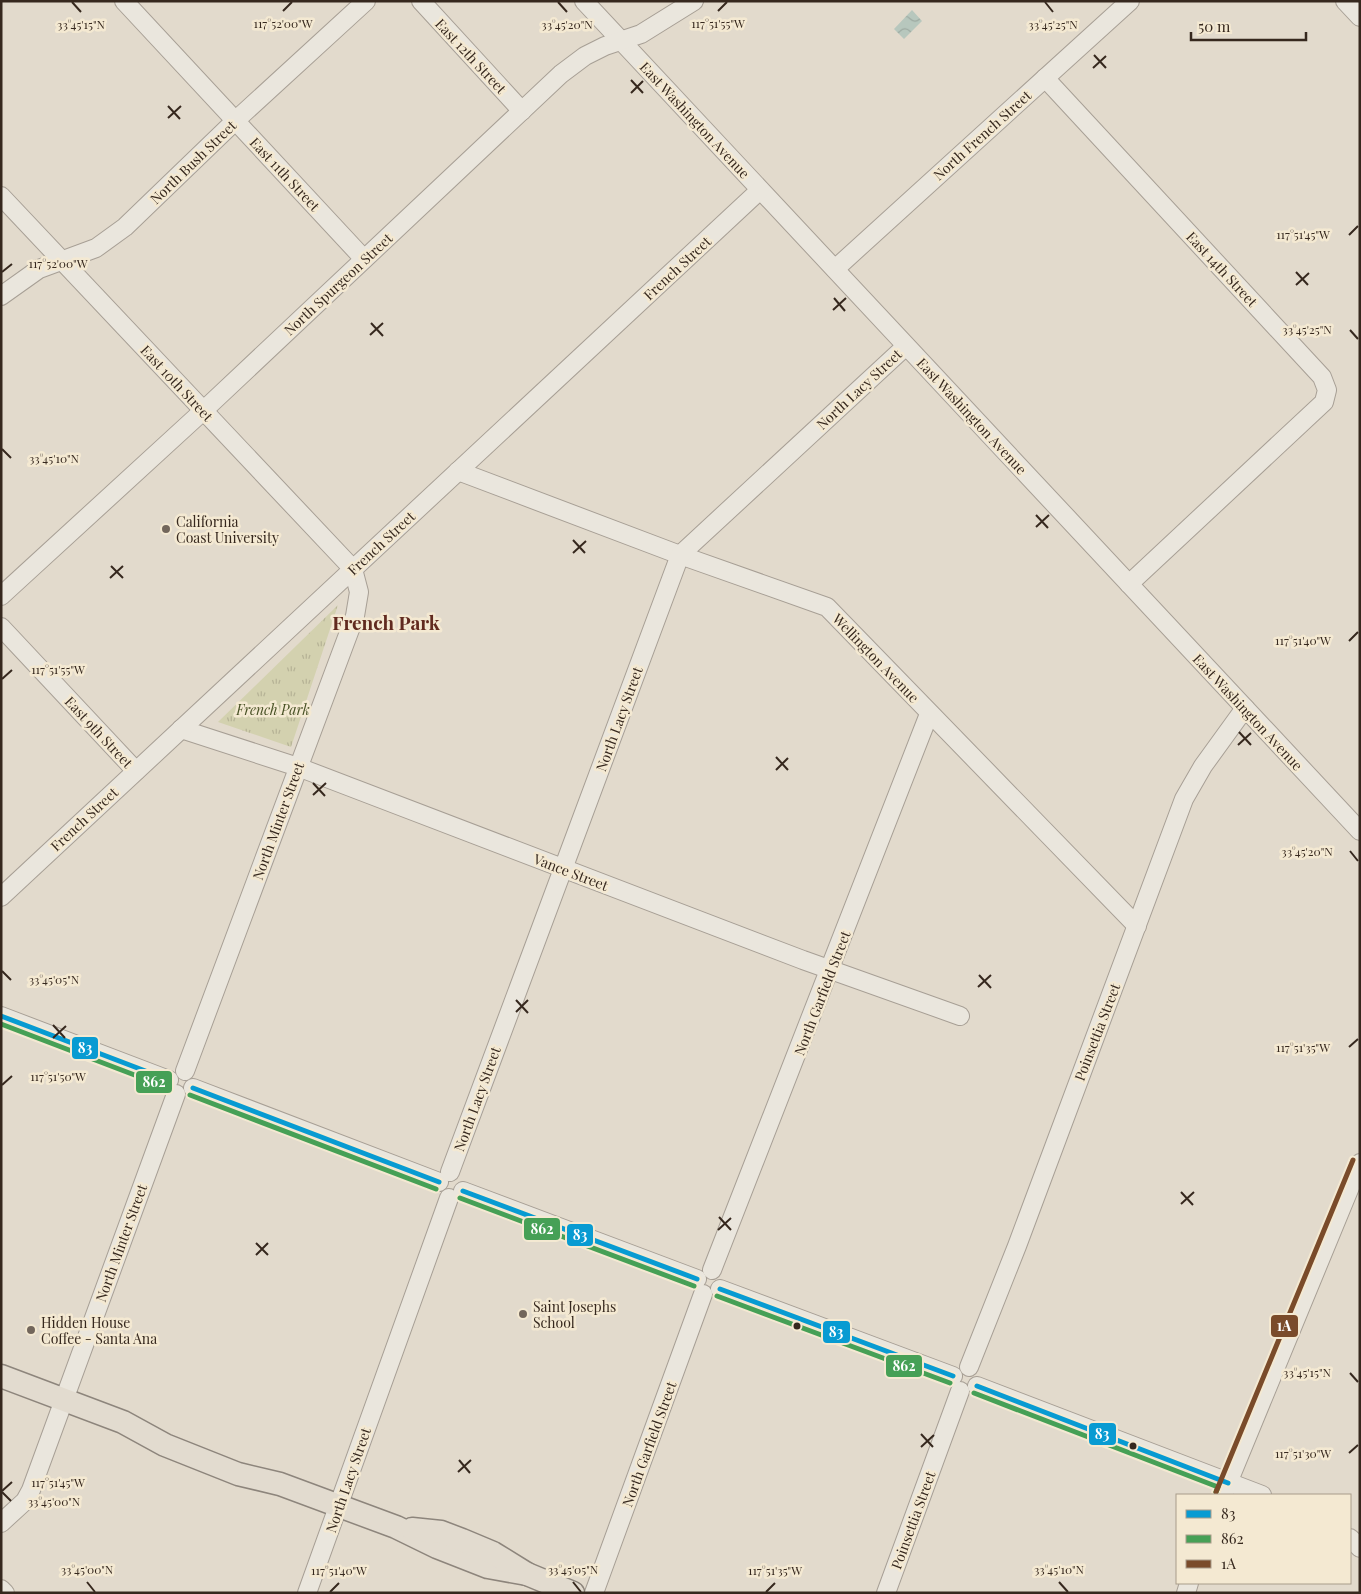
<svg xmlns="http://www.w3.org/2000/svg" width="1361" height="1594" font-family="'Playfair Display',serif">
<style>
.park{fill:url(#park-tufts)}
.water{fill:url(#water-waves)}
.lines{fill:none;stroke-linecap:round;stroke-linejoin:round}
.minor-casing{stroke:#a79f95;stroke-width:20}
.major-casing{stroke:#8d857c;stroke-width:25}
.minor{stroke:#eae6dd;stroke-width:18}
.major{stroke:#e2dbcf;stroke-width:22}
.bus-1-casing{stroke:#f4e9d2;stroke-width:9}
.bus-2-casing{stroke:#f4e9d2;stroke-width:9}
.bus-3-casing{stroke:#f4e9d2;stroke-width:9}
.bus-1{stroke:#089bd2;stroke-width:5}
.bus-2{stroke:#46a056;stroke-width:5}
.bus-3{stroke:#7a4b2a;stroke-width:5}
.ticks{fill:none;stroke:#36281e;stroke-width:2}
.poi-dot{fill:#72665b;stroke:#f4e9d2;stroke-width:2}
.bus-dot{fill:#36281e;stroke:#f4e9d2;stroke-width:2}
.labels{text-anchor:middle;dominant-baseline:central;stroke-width:5;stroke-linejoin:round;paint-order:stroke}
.street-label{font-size:14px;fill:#36281e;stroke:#f4e9d2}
.poi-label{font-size:14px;fill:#36281e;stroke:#f4e9d2;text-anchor:start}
.park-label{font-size:14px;font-style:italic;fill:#485125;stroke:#f4e9d2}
.district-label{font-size:19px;font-weight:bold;fill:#612a1f;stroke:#f4e9d2}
.ticks-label{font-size:12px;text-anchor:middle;fill:#36281e;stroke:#f4e9d2;stroke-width:5;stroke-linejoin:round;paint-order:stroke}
.line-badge{stroke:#f4e9d2;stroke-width:2}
.badge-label{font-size:14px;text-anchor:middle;font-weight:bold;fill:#fff}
</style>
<defs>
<pattern id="park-tufts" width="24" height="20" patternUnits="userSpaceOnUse" patternTransform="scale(1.25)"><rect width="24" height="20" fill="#d3d1af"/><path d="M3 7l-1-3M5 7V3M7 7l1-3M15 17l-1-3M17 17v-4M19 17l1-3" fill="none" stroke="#b6b396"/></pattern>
<pattern id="water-waves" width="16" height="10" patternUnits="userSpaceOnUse" patternTransform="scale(1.25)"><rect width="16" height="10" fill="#b7c7bd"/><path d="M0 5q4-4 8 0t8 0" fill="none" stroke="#9eaba2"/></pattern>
</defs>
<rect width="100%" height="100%" fill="#e2dacc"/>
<polygon class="park" points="338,605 291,747 218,722"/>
<polygon class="water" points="912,10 922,21 904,39 894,29"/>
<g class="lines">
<defs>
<g id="minor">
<polyline points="124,1 364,259"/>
<polyline points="421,1 522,111"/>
<polyline points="584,1 1360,831"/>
<polyline points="1345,1 1360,17"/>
<polyline points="1045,78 1322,377 1327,390 1324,402 1129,584"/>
<polyline points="1,196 353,569 359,592 355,616 185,1071"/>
<polyline points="835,269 1130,1"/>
<polyline points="1,296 39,269 96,248 125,227 235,121 366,1"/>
<polyline points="458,471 680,555 827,607 1137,926"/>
<polyline points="1,596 204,410 561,74 585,56 605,46 641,34 694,1"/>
<polyline points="1,627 136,771"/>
<polyline points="181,729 298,767 803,960 960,1016"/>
<polyline points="1,897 760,190"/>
<polyline points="1,1016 169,1080"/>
<polyline points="193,1088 439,1182"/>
<polyline points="450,1172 680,555 906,346"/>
<polyline points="463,1191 697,1279"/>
<polyline points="712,1270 929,714"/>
<polyline points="720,1289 953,1376"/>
<polyline points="969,1367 1017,1246 1184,799 1203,766 1245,708"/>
<polyline points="977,1386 1262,1495"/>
<polyline points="1223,1495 1360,1163"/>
<polyline points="1,1523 25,1501 31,1490 176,1094"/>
<polyline points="1350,1538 1360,1548"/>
<polyline points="1,1589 5,1593"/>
<polyline points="307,1593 449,1198"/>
<polyline points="594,1593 703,1294"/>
<polyline points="886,1593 960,1391"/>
<polyline points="1186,1593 1189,1583"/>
</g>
<g id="major">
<polyline points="1,1376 123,1422 165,1445 238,1474 280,1484 396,1527 437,1547 488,1567 527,1574"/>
<polyline points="412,1529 441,1532 462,1540 493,1553 527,1574 573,1593"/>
</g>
</defs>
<use href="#minor" class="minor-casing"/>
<use href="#major" class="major-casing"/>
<use href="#minor" class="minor"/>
<use href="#major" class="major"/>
<defs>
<g id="bus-1">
<polyline points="1,1016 169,1080"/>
<polyline points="193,1088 439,1182"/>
<polyline points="463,1191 697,1279"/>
<polyline points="720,1289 953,1376"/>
<polyline points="977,1386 1228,1483"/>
</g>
<g id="bus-2">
<polyline points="1,1024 166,1087"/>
<polyline points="190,1095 436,1189"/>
<polyline points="460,1198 694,1286"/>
<polyline points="717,1296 950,1383"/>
<polyline points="974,1393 1218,1487 1216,1492"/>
</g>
<polyline id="bus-3" points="1216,1492 1353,1160"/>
</defs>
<use href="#bus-1" class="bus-1-casing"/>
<use href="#bus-2" class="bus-2-casing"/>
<use href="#bus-3" class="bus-3-casing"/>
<use href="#bus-1" class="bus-1"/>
<use href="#bus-2" class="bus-2"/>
<use href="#bus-3" class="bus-3"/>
</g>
<path class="ticks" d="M 72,2 L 81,12M 558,2 L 567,12M 1045,2 L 1053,12M 283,11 L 292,2M 718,11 L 727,2M 1094,55 L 1106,68M 1093,68 L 1106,56M 631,80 L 643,93M 631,93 L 643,81M 168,106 L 180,119M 168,118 L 181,106M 1349,235 L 1358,226M 2,272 L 12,264M 1296,272 L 1308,285M 1296,285 L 1309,273M 834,298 L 845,311M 833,310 L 846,298M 371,323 L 383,336M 1350,330 L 1358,339M 370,335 L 383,323M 2,449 L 11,458M 1036,515 L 1048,528M 1036,527 L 1049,515M 573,540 L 585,553M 573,553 L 586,541M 111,566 L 123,578M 110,578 L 123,566M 1349,641 L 1358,632M 2,679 L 12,670M 1239,732 L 1251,745M 1238,745 L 1251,733M 776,757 L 788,770M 776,770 L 788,758M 313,783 L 325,796M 313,795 L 326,783M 1350,851 L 1358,861M 2,971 L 11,980M 979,975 L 991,988M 978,987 L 991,975M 516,1000 L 528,1013M 516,1012 L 528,1000M 53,1025 L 65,1038M 53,1038 L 66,1026M 1349,1047 L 1358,1039M 2,1085 L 12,1076M 1181,1192 L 1193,1205M 1181,1204 L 1194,1192M 719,1217 L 731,1230M 718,1230 L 731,1218M 256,1243 L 268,1255M 256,1255 L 268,1243M 1350,1373 L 1358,1382M 921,1434 L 933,1447M 921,1447 L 934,1435M 1349,1453 L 1358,1445M 459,1460 L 470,1473M 458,1472 L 471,1460M 2,1491 L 12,1482M 2,1492 L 11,1501M 87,1582 L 95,1592M 573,1582 L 581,1592M 1059,1582 L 1068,1592M 330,1592 L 339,1583M 766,1592 L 775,1583"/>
<g class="poi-dot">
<circle cx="166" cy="529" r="5"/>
<circle cx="523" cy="1314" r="5"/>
<circle cx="31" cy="1330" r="5"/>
</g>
<g class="bus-dot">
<circle cx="797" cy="1326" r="4.5"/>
<circle cx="1133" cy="1446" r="4.5"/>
</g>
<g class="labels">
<g class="street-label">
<text transform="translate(471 56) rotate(47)">East 12th Street</text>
<text transform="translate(695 120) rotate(47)">East Washington Avenue</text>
<text transform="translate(982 135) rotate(-42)">North French Street</text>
<text transform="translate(193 162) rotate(-44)">North Bush Street</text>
<text transform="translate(285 174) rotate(47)">East 11th Street</text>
<text transform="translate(677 268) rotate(-43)">French Street</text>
<text transform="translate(1222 269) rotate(47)">East 14th Street</text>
<text transform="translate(338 284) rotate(-43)">North Spurgeon Street</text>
<text transform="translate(177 383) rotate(47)">East 10th Street</text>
<text transform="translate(859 389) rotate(-43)">North Lacy Street</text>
<text transform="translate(972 416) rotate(47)">East Washington Avenue</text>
<text transform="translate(381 543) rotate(-43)">French Street</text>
<text transform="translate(876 658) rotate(46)">Wellington Avenue</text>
<text transform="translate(1248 712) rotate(47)">East Washington Avenue</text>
<text transform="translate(619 719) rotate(-70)">North Lacy Street</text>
<text transform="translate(99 732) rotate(47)">East 9th Street</text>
<text transform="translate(84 819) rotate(-43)">French Street</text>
<text transform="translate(278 821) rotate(-70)">North Minter Street</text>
<text transform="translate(571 872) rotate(21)">Vance Street</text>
<text transform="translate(822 993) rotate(-69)">North Garfield Street</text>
<text transform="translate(1097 1032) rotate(-69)">Poinsettia Street</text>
<text transform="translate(477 1099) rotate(-70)">North Lacy Street</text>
<text transform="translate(121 1243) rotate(-70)">North Minter Street</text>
<text transform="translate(649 1444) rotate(-70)">North Garfield Street</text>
<text transform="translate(348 1480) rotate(-71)">North Lacy Street</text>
<text transform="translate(913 1520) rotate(-70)">Poinsettia Street</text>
</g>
<g class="poi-label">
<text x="176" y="521">California<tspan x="176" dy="16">Coast University</tspan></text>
<text x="533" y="1306">Saint Josephs<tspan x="533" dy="16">School</tspan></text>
<text x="41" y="1322">Hidden House<tspan x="41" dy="16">Coffee - Santa Ana</tspan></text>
</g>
<g class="park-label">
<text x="273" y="709">French Park</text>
</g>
<g class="district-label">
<text x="386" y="622">French Park</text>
</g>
</g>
<g class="ticks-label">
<text x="283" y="28">117°52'00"W</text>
<text x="718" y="28">117°51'55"W</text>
<text x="81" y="29">33°45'15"N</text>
<text x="1053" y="29">33°45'25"N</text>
<text x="567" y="29">33°45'20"N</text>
<text x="1303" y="239">117°51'45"W</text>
<text x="58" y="268">117°52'00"W</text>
<text x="1307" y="334">33°45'25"N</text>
<text x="54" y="463">33°45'10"N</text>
<text x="1303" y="645">117°51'40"W</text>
<text x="58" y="674">117°51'55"W</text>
<text x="1307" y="856">33°45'20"N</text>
<text x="54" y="984">33°45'05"N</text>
<text x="1303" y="1052">117°51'35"W</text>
<text x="58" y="1081">117°51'50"W</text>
<text x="1307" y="1377">33°45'15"N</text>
<text x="1303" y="1458">117°51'30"W</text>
<text x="58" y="1487">117°51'45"W</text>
<text x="54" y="1506">33°45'00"N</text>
<text x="87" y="1574">33°45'00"N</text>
<text x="573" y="1574">33°45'05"N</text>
<text x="1059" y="1574">33°45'10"N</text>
<text x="339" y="1575">117°51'40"W</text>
<text x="775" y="1575">117°51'35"W</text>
</g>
<g class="line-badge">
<rect x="71" y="1036" width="28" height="24" rx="5" fill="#089bd2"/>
<rect x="135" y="1070" width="38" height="24" rx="5" fill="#46a056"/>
<rect x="523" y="1217" width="38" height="24" rx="5" fill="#46a056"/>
<rect x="566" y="1223" width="28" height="24" rx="5" fill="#089bd2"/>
<rect x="1270" y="1314" width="29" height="24" rx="5" fill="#7a4b2a"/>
<rect x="822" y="1320" width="29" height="24" rx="5" fill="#089bd2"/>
<rect x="885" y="1354" width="38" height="24" rx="5" fill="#46a056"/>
<rect x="1088" y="1422" width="29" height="24" rx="5" fill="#089bd2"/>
</g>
<g class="badge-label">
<text x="85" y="1053">83</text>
<text x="154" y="1087">862</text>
<text x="542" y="1234">862</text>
<text x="580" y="1240">83</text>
<text x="1284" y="1331">1A</text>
<text x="836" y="1337">83</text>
<text x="904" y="1371">862</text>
<text x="1102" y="1439">83</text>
</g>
<rect width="1361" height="1594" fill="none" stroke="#36281e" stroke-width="5"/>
<rect x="1176" y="1494" width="175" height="90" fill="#f4e9d2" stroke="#a89c8a"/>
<rect x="1186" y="1510" width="25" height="8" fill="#089bd2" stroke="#a89c8a"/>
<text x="1221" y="1519" font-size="15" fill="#36281e">83</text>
<rect x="1186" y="1535" width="25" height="8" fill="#46a056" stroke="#a89c8a"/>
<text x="1221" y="1544" font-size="15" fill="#36281e">862</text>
<rect x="1186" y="1560" width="25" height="8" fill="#7a4b2a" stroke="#a89c8a"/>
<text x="1221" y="1569" font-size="15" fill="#36281e">1A</text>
<path d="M1191 32v8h115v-8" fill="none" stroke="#36281e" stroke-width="2.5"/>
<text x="1198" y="32" font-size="15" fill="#36281e" stroke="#f4e9d2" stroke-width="4" paint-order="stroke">50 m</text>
</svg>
